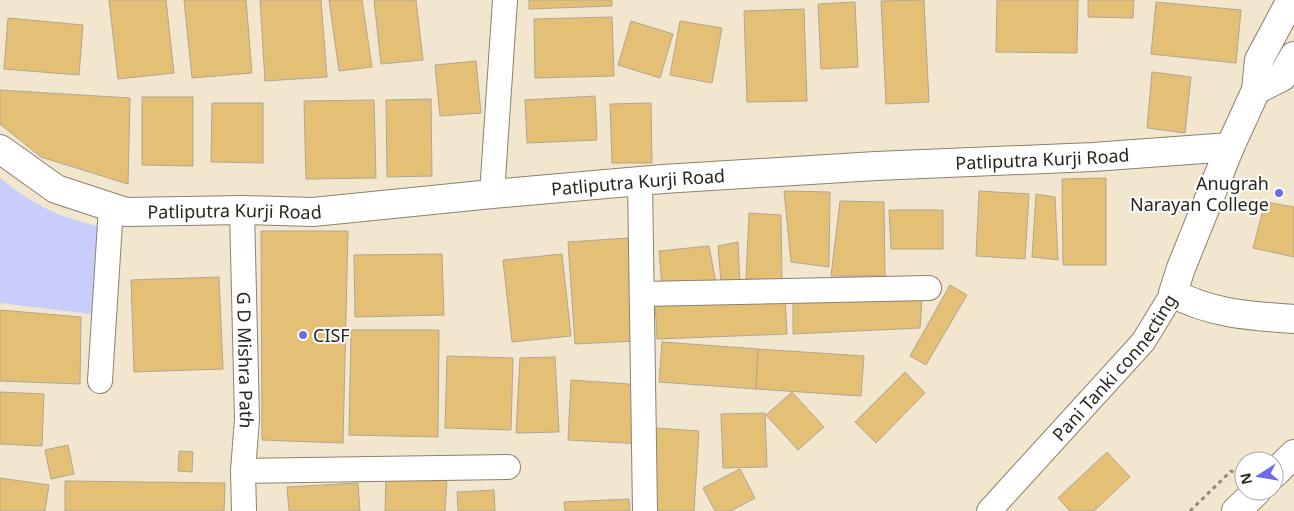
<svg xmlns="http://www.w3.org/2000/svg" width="1294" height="511" font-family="'Noto Sans',sans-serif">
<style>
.green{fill:#c8cdfb}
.building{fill:#e3c076;stroke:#b1a691}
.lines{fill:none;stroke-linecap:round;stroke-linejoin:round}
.minor-casing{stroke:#8c826d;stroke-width:26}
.tertiary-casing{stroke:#8c826d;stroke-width:30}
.path{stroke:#928a79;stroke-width:3;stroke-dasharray:4 4;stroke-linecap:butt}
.minor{stroke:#fff;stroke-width:24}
.tertiary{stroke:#fff;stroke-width:28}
.poi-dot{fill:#6e6be5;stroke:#fff;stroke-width:2}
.labels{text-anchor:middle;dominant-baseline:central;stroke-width:4;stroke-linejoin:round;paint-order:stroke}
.street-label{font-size:18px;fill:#2a261d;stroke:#fff}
.poi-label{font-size:18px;fill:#2a261d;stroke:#fff;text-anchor:end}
</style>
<rect width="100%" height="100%" fill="#f2e6cf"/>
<path class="green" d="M 0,178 C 36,207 61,218 106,228 L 99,315 L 0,303 Z"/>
<g class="building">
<polygon points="109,0 166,0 174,73 118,79"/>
<polygon points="184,0 246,0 252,73 192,78"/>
<polygon points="260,0 321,0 327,77 265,81"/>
<polygon points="329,0 362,0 372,67 339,71"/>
<polygon points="374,0 416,0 423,60 381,64"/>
<polygon points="529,0 612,0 612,6 529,9"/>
<polygon points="924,0 929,102 886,104 881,1"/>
<polygon points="997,0 1078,0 1077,53 996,52"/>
<polygon points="1088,0 1134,0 1133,18 1088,17"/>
<polygon points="855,2 858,67 821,69 818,4"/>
<polygon points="1156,2 1241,10 1236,63 1151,54"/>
<polygon points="804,9 807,101 747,102 744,11"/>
<polygon points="612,17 614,76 535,78 534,19"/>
<polygon points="8,18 83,25 79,75 4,69"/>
<polygon points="631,21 673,34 660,78 618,65"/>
<polygon points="680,21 722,28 712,83 670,75"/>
<polygon points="476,61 481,113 440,116 435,65"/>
<polygon points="1152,72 1191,77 1185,133 1147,128"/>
<polygon points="0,90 130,98 128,184 41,157 0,124"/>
<polygon points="595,96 597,140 527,143 525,100"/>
<polygon points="142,97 193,97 193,166 142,165"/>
<polygon points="431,99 432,176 387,177 386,100"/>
<polygon points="374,100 376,178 306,179 304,101"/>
<polygon points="212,103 263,103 263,163 211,162"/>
<polygon points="651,103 652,163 612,163 610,104"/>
<polygon points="1106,178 1106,265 1063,265 1062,179"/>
<polygon points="784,191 830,192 829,267 791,262"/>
<polygon points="979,191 1029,194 1025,259 976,256"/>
<polygon points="1036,194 1055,197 1058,260 1032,257"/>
<polygon points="840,201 884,202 885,276 831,276"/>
<polygon points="1265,202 1294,207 1294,257 1253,248"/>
<polygon points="889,210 943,210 943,249 891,249"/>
<polygon points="749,213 781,215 782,280 746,279"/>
<polygon points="261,231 348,231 343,443 262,440"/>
<polygon points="628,238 635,341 575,344 568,242"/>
<polygon points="738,242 740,283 721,282 718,246"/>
<polygon points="709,246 716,283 662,287 659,251"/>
<polygon points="442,254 444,315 355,317 354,255"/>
<polygon points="562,254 571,336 512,342 503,260"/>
<polygon points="219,277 223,369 134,372 131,280"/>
<polygon points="950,285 967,295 926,365 910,356"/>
<polygon points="785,295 787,334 657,339 655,300"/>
<polygon points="793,299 922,299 920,328 793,334"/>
<polygon points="0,310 81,317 80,384 0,381"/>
<polygon points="351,330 439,330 438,437 349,435"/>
<polygon points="662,342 758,349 756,389 659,382"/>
<polygon points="758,349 864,356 861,396 756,389"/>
<polygon points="447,356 513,358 511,430 445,428"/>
<polygon points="555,357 559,432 516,433 520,358"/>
<polygon points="905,372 925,393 876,443 855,422"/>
<polygon points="571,380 643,385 644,444 568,440"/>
<polygon points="0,392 44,394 42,446 0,444"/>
<polygon points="792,392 824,427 798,450 766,415"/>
<polygon points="765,413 767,467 723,468 721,414"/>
<polygon points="656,428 699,431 694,511 651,511"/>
<polygon points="68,445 74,474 51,479 45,450"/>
<polygon points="179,451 193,452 192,472 178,471"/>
<polygon points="1107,452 1130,477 1094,511 1070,511 1058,498"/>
<polygon points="740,469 755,498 731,511 715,511 703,488"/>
<polygon points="386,477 447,480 445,511 385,511"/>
<polygon points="0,478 49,485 45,511 0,511"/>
<polygon points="65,481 225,483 224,511 65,511"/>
<polygon points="358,483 360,511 289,511 287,487"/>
<polygon points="494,490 495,511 458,511 457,492"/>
<polygon points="629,499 630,511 565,511 564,502"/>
</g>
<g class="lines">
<defs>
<g id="minor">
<polyline points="640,181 645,511"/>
<polyline points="492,194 505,0"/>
<path id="s1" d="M 242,210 L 247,419 L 243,471 L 244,511"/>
<polyline points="642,294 929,288"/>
<polyline points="100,381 111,207"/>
<polyline points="243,471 508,467"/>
<path id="s2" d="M 989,511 L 1143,342 L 1173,293"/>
</g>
<g id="tertiary">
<path d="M 1291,0 L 1259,60 L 1256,90 L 1230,147 L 1181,268 L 1173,293 C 1210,314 1253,316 1294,319"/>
<polyline points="1256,90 1282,77 1294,56"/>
<path id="s3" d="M 0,149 L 56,189 L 126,212 L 242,210 L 313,212 L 492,194 L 663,179 L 876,166 L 1093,157 L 1230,147"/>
<polyline points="1274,474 1294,454"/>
<polyline points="1236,511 1257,491"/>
</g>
</defs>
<use href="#minor" class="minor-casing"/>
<use href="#tertiary" class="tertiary-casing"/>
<polyline class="path" points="1190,511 1231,471 1237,474"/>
<use href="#minor" class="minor"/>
<use href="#tertiary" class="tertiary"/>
</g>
<g class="poi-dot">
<circle cx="1279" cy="193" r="5"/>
<circle cx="303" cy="335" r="5"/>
</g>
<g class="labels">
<g class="street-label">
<text stroke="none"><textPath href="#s3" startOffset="1061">Patliputra Kurji Road</textPath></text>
<text stroke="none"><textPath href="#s3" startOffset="656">Patliputra Kurji Road</textPath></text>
<text stroke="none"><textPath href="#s3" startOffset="251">Patliputra Kurji Road</textPath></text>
<text stroke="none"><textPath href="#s1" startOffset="150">G D Mishra Path</textPath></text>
<text stroke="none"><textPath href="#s2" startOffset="191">Pani Tanki connecting</textPath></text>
</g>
<g class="poi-label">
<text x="1269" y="183">Anugrah<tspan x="1269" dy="21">Narayan College</tspan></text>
<text x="313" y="335" text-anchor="start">CISF</text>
</g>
</g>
<g transform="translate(1259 476) rotate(258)"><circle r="24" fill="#ffffff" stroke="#aaa8a5"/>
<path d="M0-4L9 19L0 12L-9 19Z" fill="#6e6be5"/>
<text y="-8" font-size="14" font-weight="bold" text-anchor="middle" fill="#2a261d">N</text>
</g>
</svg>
